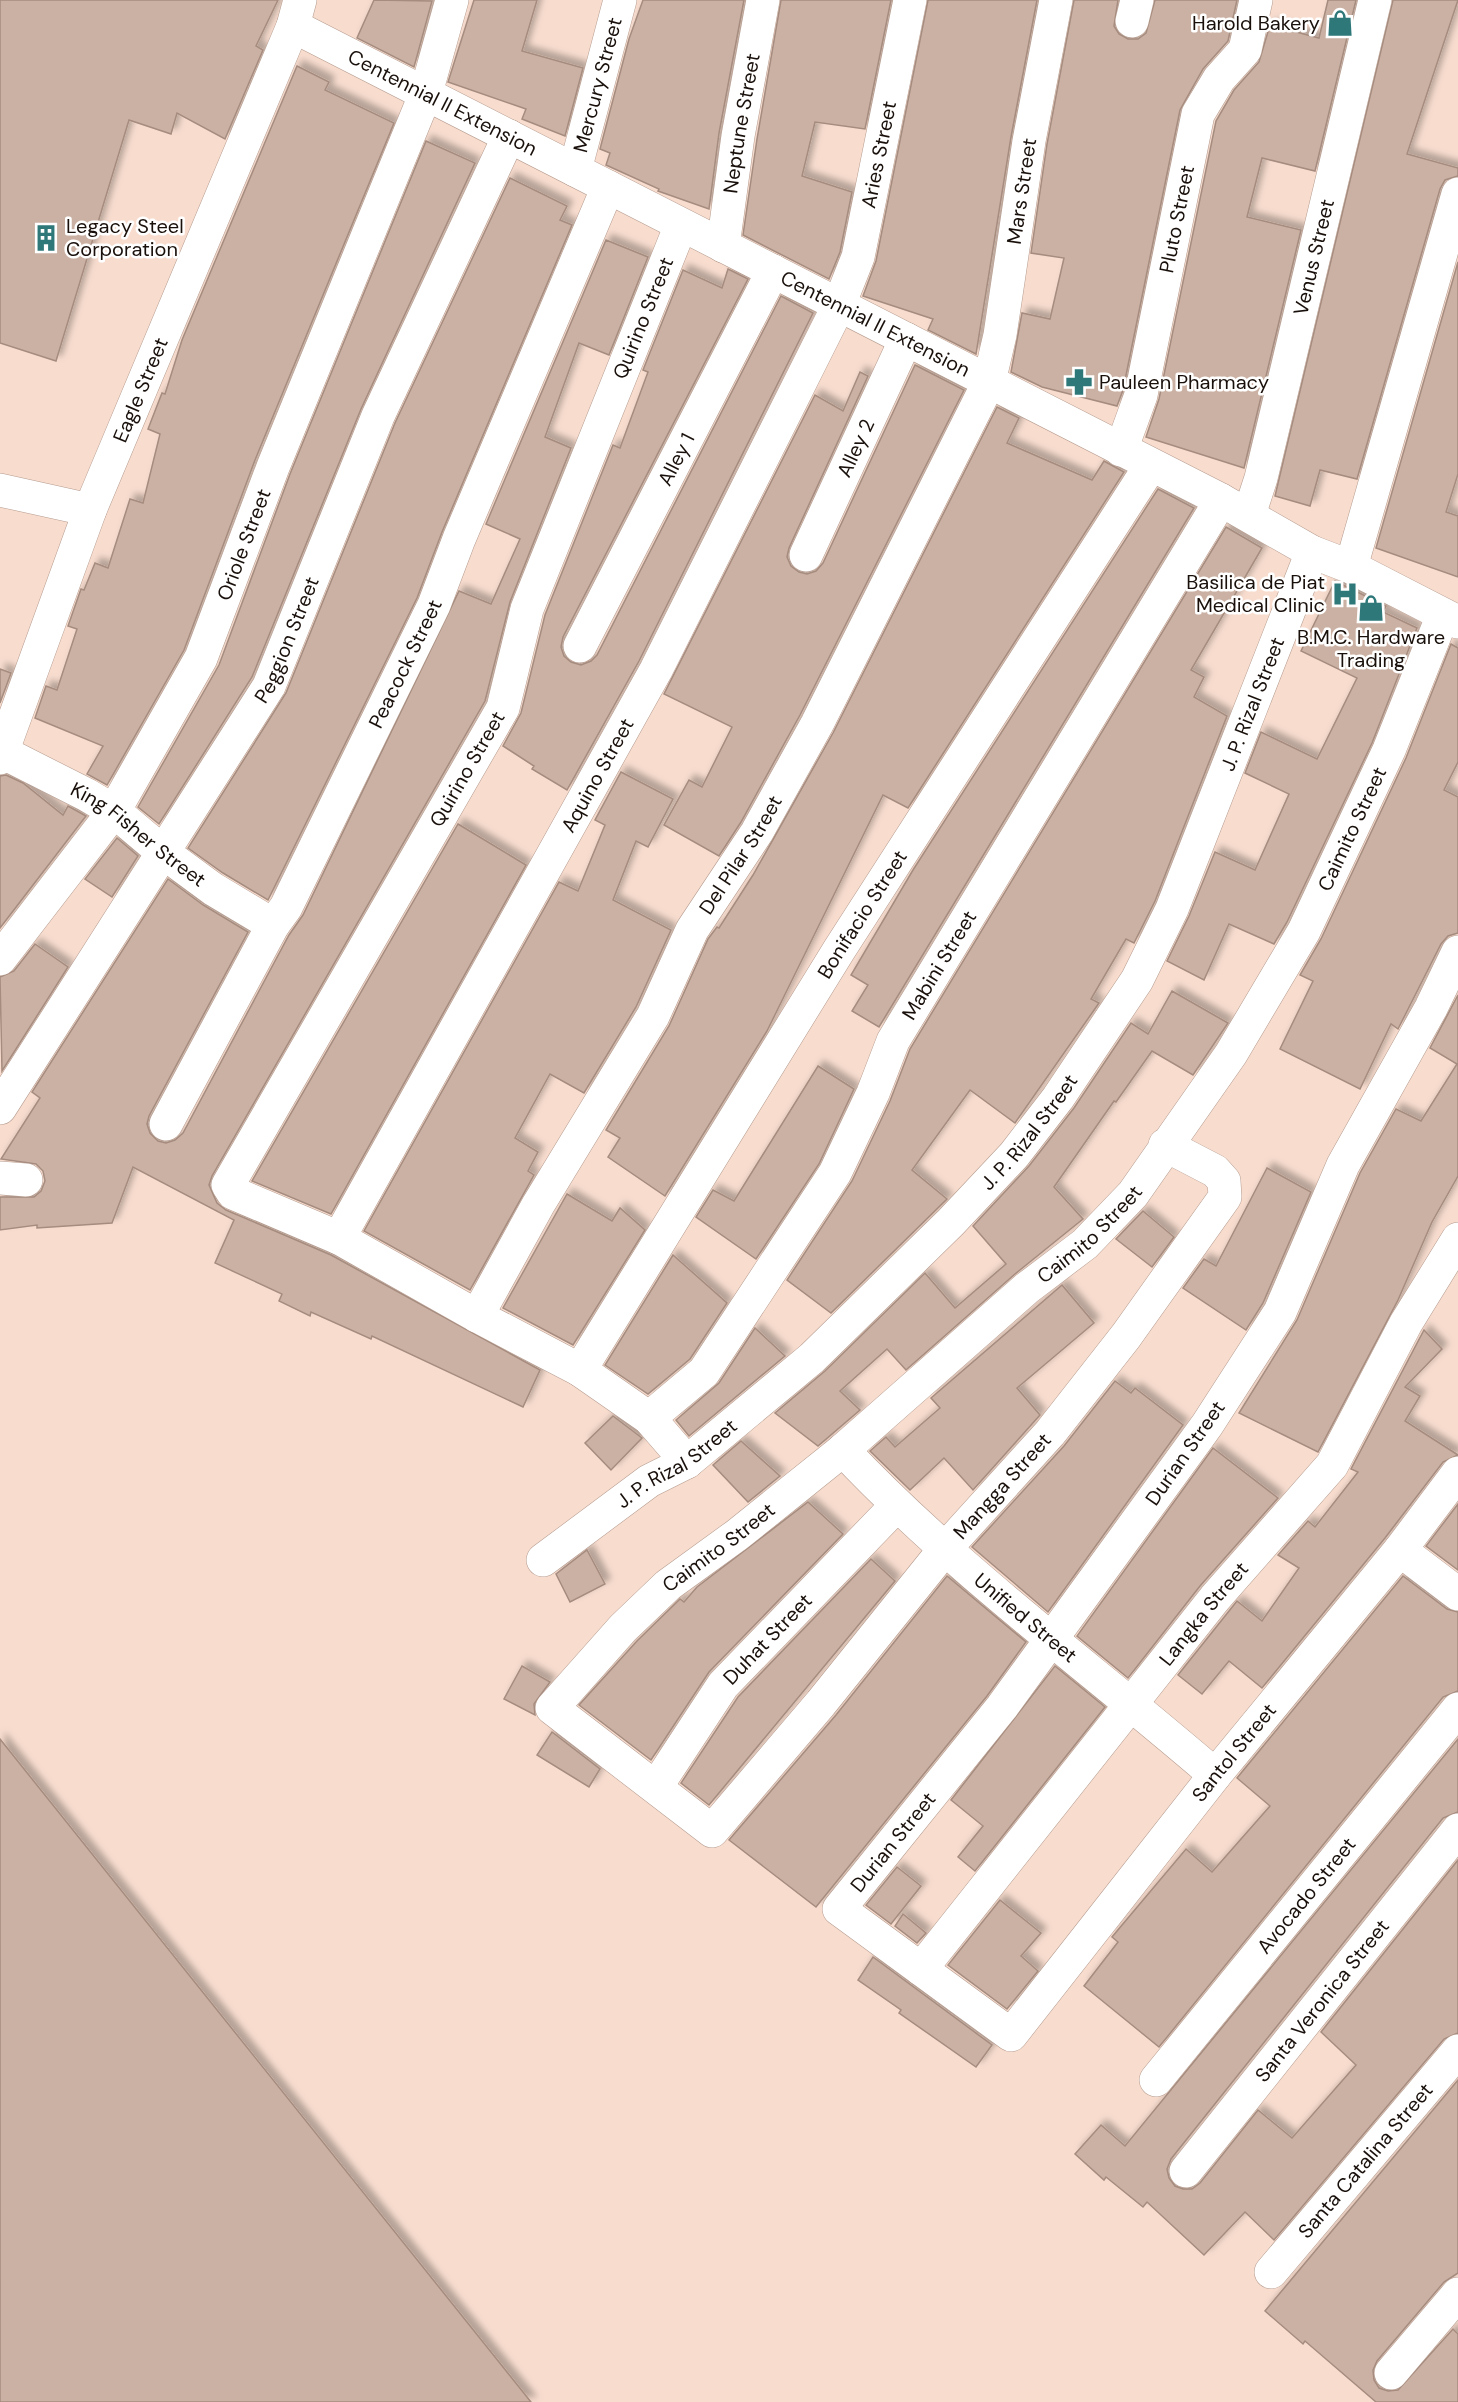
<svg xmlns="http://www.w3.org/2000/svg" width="1458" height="2402" font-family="'DM Sans',sans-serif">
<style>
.building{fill:#cbb1a3;stroke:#a58c7f;stroke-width:1.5;filter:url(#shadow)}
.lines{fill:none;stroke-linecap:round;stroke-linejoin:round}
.street-casing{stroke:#b59b8e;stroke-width:34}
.street{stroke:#fff;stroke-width:33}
.labels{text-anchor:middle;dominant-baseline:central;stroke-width:5;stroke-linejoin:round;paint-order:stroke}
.poi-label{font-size:20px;fill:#19100b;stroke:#fff;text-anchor:end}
.street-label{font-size:20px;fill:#19100b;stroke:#fff}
</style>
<defs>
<filter id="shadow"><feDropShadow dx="5.5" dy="-5.5" stdDeviation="3" flood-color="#0004"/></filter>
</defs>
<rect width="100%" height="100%" fill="#f8ddcf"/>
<g class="building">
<polygon points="0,0 278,0 256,46 263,50 225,139 177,113 171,134 129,120 56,361 0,343"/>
<polygon points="374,0 432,1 414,67 357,38"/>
<polygon points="474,0 537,0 522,51 583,68 565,136 522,119 526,109 448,82"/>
<polygon points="643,0 744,0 719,133 709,209 658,191 659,189 606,165 610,153 600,149 629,39"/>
<polygon points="781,0 891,0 865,129 815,122 802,176 852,192 840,252 829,279 743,235 757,139"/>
<polygon points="928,0 1037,0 1011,137 976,354 928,330 933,319 863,296 876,261"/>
<polygon points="1074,0 1118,0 1114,26 1119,34 1128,39 1138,39 1146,33 1155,0 1237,0 1228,41 1203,69 1180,110 1123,390 1117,406 1042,387 1011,372 1022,313 1050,319 1064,258 1031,253 1047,144"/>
<polygon points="1328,0 1356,0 1315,171 1262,158 1247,217 1301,230 1244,468 1146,437 1159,399 1216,121 1234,90 1259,62 1270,25 1319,38"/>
<polygon points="1393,0 1458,0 1407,154 1458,168 1458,176 1445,180 1440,189 1357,479 1320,470 1310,506 1275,496"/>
<polygon points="297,66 329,82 325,90 394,123 255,460 184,650 107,785 87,774 103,746 35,718 46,686 57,690 77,629 68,626 81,589 84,590 95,563 108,568 130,499 143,503 160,434 148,429 162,393 165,394 182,340"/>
<polygon points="426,141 475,163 361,409 252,677 159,824 138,807 219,665 290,474"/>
<polygon points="510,178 567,206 560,220 572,225 442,532 417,598 268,900 223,873 188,848 286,693 395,423"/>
<polygon points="606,240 648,257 609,355 579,343 545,437 571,448 510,602 485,701 212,1176 209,1185 217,1203 226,1210 331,1255 540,1370 523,1407 372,1336 371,1339 311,1312 310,1316 279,1301 282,1294 215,1263 234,1220 133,1167 112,1223 37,1228 37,1225 0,1230 0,1197 34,1197 41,1191 45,1181 43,1171 36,1164 1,1159 40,1098 32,1092 168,879 203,905 248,932 149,1116 147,1124 150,1133 158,1141 166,1143 175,1140 183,1133 289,935 303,915 459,591 491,604 520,539 486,524"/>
<polygon points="1458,262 1458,474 1446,512 1458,516 1458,577 1376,548"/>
<polygon points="728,269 748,279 563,637 561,647 564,656 571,662 581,665 591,661 597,655 781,296 813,313 639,661 567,790 532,769 534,766 503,746 521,713 545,615 613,445 620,448 648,372 643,370 683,270 722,288"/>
<polygon points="915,365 964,390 800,715 741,822 719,856 664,825 689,780 702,787 732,727 664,694 815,395 843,411 860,372 868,376 789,548 787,557 791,566 799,572 807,574 816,571 823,563"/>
<polygon points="997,407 1019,418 1007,443 1092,480 1104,461 1124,472 908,808 883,795 767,1031 665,1196 608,1157 620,1138 606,1130 669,1026 708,939 717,927 719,928 753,875 833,733"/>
<polygon points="1158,489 1194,508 879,1027 852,1011 868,985 851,975 913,870"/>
<polygon points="1226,527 1262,548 1191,670 1204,677 1194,697 1227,716 1155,901 1134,943 1126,939 1091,999 1099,1003 1015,1123 970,1090 912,1170 947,1199 831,1313 787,1280 852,1181 890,1101 910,1049"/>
<polygon points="1335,581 1386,606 1383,612 1417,628 1372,743 1287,922 1274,944 1229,924 1204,980 1167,961 1189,916 1215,852 1255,870 1289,794 1245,773 1261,732 1317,759 1357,678 1301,651"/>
<polygon points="1451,644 1458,648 1458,762 1444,790 1458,797 1458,933 1448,936 1441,944 1398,1029 1391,1024 1360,1089 1280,1049 1313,981 1300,975 1321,939 1406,758"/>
<polygon points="0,669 11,673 0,703"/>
<polygon points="621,772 673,799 648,847 636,841 613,900 671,930 636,1007 584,1093 550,1074 515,1138 538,1152 528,1171 534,1175 470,1290 364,1231 559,882 578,891 605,825 595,820"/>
<polygon points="6,775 23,783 63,815 68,806 86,816 0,928 0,776"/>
<polygon points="458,824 526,865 331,1214 252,1181"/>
<polygon points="117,838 138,856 112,897 85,879"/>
<polygon points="35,944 68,967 2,1071 0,977 14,971"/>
<polygon points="1172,991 1228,1023 1193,1075 1152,1051 1116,1102 1114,1101 1054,1187 1083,1219 1015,1274 906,1370 887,1349 840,1391 860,1410 818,1446 775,1413 825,1371 925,1273 955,1308 1006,1264 973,1226 1029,1166 1074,1108 1131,1023 1148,1034"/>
<polygon points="1458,995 1458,1176 1432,1222 1398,1300 1318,1452 1239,1413 1297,1320 1360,1173 1396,1109 1421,1121 1457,1064 1430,1048"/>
<polygon points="818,1066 854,1089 819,1164 756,1259 696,1217 713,1190 734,1201"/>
<polygon points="1267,1168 1311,1192 1263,1303 1246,1330 1183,1288 1204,1259 1216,1266"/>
<polygon points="567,1194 612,1221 620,1208 645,1230 573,1345 503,1308"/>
<polygon points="1143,1211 1174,1237 1152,1267 1116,1239"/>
<polygon points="673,1255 727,1303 690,1359 648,1394 605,1365"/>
<polygon points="1062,1285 1094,1323 1017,1388 1040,1415 973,1490 944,1458 910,1490 870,1451 886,1437 895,1447 940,1408 931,1398"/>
<polygon points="755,1328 785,1356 689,1436 676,1420 719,1383"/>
<polygon points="1424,1330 1442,1349 1405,1387 1420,1396 1405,1421 1458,1455 1443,1462 1385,1538 1262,1688 1229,1661 1202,1694 1178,1675 1237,1601 1262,1621 1299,1568 1278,1555 1308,1521 1315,1527 1358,1472 1351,1469"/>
<polygon points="1115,1381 1131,1393 1135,1388 1183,1425 1048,1612 972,1547 1064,1446"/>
<polygon points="613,1416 642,1438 611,1470 585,1443"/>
<polygon points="741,1441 780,1476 748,1502 713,1465"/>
<polygon points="1213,1448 1278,1498 1200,1586 1128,1678 1077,1636"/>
<polygon points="808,1502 843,1534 709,1672 651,1760 579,1705 637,1641 680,1599 684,1602 697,1587"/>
<polygon points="1458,1504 1458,1570 1426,1546"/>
<polygon points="587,1550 605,1584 570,1602 556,1574"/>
<polygon points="871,1559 895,1581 709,1805 681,1783 738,1697"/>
<polygon points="947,1576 1026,1642 987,1696 816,1907 729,1840 836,1715"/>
<polygon points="1403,1576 1447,1609 1458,1612 1458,1691 1443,1697 1159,2047 1084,1986 1118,1942 1112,1937 1186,1849 1212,1872 1270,1806 1237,1778"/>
<polygon points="522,1666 550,1682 534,1704 535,1715 504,1699"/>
<polygon points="1055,1666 1105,1707 975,1871 958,1857 983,1826 951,1800"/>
<polygon points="552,1732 600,1769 589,1787 537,1755"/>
<polygon points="0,1739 531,2402 0,2402"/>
<polygon points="1458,1739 1458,1812 1443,1818 1171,2159 1167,2169 1169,2178 1175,2186 1183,2189 1192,2189 1200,2183 1258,2110 1292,2138 1356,2065 1321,2032 1458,1860 1458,2033 1444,2039 1274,2240 1245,2212 1204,2255 1147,2202 1143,2207 1106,2177 1104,2180 1075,2154 1101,2125 1125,2146"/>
<polygon points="897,1867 921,1886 891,1924 866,1905"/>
<polygon points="1000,1900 1041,1933 1021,1956 1038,1971 1007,2009 948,1965"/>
<polygon points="903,1914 926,1933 917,1943 895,1926"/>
<polygon points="873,1957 992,2045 976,2067 899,2013 901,2010 858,1980"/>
<polygon points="1458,2080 1458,2273 1444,2282 1377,2361 1373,2370 1374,2380 1379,2388 1388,2391 1398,2390 1453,2329 1458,2334 1458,2402 1376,2402 1305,2341 1303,2344 1265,2311"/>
</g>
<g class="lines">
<defs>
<g id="street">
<polyline points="1132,21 1137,0"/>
<path id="s1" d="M 293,26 L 1221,500 L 1312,552 L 1351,567 L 1458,622"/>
<path id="s2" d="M 575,170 L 620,0"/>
<polyline points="681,225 527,609 503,708 228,1185 233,1193 339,1238 477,1316 580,1370 649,1418 687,1462"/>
<path id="s3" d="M 723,246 L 738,136 L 763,0"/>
<path id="s4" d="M 1121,450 L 1141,395 L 1198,114 L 1219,79 L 1245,50 L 1256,0"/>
<polyline points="0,490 90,510"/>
<path id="s5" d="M 1249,515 L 1261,478 L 1375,0"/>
<path id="s6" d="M 806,555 L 906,339"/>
<polyline points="1351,567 1458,194"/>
<path id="s7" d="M 580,646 L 773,271"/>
<path id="s8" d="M 0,751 L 87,795 L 114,811 L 164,853 L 213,889 L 273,925"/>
<path id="s9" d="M 0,758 L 90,510 L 293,26 L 300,0"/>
<path id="s10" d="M 1458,952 L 1431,1008 L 1343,1165 L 1280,1312 L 1207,1425 L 1002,1707 L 839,1909 L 1011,2035 L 1215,1775 L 1400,1550 L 1458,1473"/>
<path id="s11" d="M 0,959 L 114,811 L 201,658 L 273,467 L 426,93 L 452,0"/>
<path id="s12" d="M 0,1108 L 269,686 L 378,416 L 509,136"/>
<path id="s13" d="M 166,1124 L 273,925 L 286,907 L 434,605 L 459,539 L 608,187"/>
<path id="s14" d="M 1165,1145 L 1215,1171 L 1224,1181 L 1225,1197 L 1126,1336 L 1050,1433 L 944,1550 L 821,1703 L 712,1831 L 552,1708 L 623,1628 L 668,1585 L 737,1535 L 843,1450 L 1027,1288 L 1085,1244 L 1133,1194 L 1231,1054 L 1304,931 L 1389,750 L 1443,615"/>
<polyline points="0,1178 26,1180"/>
<path id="s15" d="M 339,1238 L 656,670 L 839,305 L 858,257 L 910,0"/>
<path id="s16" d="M 477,1316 L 538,1205 L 653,1016 L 692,930 L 757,832 L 817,724 L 989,382 L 1000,335 L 1029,141 L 1056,0"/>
<path id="s17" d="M 580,1370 L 839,950 L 1151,465"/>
<path id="s18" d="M 649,1418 L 704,1372 L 835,1173 L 873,1093 L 893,1041 L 1221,500"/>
<path id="s19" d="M 843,1450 C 956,1570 1090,1667 1215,1775"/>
<polyline points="1400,1550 1458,1594"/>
<path id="s20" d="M 543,1560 L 649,1481 L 687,1462 L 812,1358 L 951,1222 L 1014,1155 L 1058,1098 L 1137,980 L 1172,909 L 1312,552"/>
<path id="s21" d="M 656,1787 L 723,1685 L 896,1506"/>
<path id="s22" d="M 921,1969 L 1215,1598 L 1332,1465 L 1406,1323 L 1458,1239"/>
<path id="s23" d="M 1156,2080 L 1458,1709"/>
<path id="s24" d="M 1186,2171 L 1458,1830"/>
<path id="s25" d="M 1271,2272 L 1458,2051"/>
<polyline points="1391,2373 1458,2294"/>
</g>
</defs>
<use href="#street" class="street-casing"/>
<use href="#street" class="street"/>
</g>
<defs>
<symbol id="shop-bare" viewBox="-9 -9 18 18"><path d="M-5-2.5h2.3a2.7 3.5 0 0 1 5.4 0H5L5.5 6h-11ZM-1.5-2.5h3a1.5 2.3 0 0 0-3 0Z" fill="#2e787a" stroke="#fff" stroke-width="2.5" paint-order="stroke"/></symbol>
<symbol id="building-bare" viewBox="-9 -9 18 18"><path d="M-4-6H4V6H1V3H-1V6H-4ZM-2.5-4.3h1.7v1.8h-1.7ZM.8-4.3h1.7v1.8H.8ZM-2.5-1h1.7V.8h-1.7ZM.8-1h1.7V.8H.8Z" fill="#2e787a" stroke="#fff" stroke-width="2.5" paint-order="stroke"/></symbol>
<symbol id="pharmacy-bare" viewBox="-9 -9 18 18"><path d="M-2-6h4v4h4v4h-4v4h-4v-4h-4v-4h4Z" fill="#2e787a" stroke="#fff" stroke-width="2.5" paint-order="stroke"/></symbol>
<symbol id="hospital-bare" viewBox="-9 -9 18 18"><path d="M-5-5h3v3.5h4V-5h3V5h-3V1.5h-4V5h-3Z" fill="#2e787a" stroke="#fff" stroke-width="2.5" paint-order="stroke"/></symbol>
</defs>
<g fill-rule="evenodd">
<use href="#shop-bare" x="1321" y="4" width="38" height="38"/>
<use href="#building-bare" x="27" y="219" width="38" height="38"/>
<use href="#pharmacy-bare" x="1060" y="363" width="38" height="38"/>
<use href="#hospital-bare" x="1326" y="575" width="38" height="38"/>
<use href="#shop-bare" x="1352" y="589" width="38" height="38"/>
</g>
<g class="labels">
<g class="poi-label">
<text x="1320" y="23">Harold Bakery</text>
<text x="66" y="226" text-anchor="start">Legacy Steel<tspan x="66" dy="23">Corporation</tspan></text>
<text x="1099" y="382" text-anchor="start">Pauleen Pharmacy</text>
<text x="1325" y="582">Basilica de Piat<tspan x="1325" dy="23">Medical Clinic</tspan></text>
<text x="1371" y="637" text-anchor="middle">B.M.C. Hardware<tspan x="1371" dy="23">Trading</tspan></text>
</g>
<g class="street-label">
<text stroke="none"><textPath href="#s2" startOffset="88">Mercury Street</textPath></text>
<text stroke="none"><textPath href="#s1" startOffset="168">Centennial II Extension</textPath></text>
<text stroke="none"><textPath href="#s3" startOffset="124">Neptune Street</textPath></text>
<text stroke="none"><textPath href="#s15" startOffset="1215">Aries Street</textPath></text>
<text stroke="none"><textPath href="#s16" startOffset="1260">Mars Street</textPath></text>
<text stroke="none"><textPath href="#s4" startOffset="238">Pluto Street</textPath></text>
<text stroke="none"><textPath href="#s5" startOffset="266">Venus Street</textPath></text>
<text transform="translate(643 318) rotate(-68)">Quirino Street</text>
<text stroke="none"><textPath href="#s1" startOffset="654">Centennial II Extension</textPath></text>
<text stroke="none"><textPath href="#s9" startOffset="394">Eagle Street</textPath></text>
<text stroke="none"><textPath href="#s6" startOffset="118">Alley 2</textPath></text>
<text stroke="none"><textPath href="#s7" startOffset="210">Alley 1</textPath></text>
<text stroke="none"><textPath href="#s11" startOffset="484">Oriole Street</textPath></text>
<text stroke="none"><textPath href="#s12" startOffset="550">Peggion Street</textPath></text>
<text stroke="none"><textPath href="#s13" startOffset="519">Peacock Street</textPath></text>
<text stroke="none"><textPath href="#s20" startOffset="1137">J. P. Rizal Street</textPath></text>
<text transform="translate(467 769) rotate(-60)">Quirino Street</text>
<text stroke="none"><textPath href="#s15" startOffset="530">Aquino Street</textPath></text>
<text stroke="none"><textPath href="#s14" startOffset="2308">Caimito Street</textPath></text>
<text stroke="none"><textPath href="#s8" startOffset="162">King Fisher Street</textPath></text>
<text stroke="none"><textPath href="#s16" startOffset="532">Del Pilar Street</textPath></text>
<text stroke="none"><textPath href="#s17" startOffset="536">Bonifacio Street</textPath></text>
<text stroke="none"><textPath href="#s18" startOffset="543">Mabini Street</textPath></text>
<text stroke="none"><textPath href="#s20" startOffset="651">J. P. Rizal Street</textPath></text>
<text stroke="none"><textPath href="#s14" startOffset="1822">Caimito Street</textPath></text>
<text transform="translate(1185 1453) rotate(-55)">Durian Street</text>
<text stroke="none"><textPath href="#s20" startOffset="165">J. P. Rizal Street</textPath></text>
<text transform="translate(1002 1486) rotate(-48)">Mangga Street</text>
<text stroke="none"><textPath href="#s14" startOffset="1336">Caimito Street</textPath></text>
<text stroke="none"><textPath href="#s22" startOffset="454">Langka Street</textPath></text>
<text stroke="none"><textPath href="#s19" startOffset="248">Unified Street</textPath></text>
<text stroke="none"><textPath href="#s21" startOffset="186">Duhat Street</textPath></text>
<text stroke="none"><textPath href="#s10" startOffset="1718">Santol Street</textPath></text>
<text transform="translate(893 1842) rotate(-51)">Durian Street</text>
<text stroke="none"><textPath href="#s23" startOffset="238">Avocado Street</textPath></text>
<text stroke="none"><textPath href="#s24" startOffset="218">Santa Veronica Street</textPath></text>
<text stroke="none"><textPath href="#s25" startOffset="146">Santa Catalina Street</textPath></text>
</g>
</g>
</svg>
